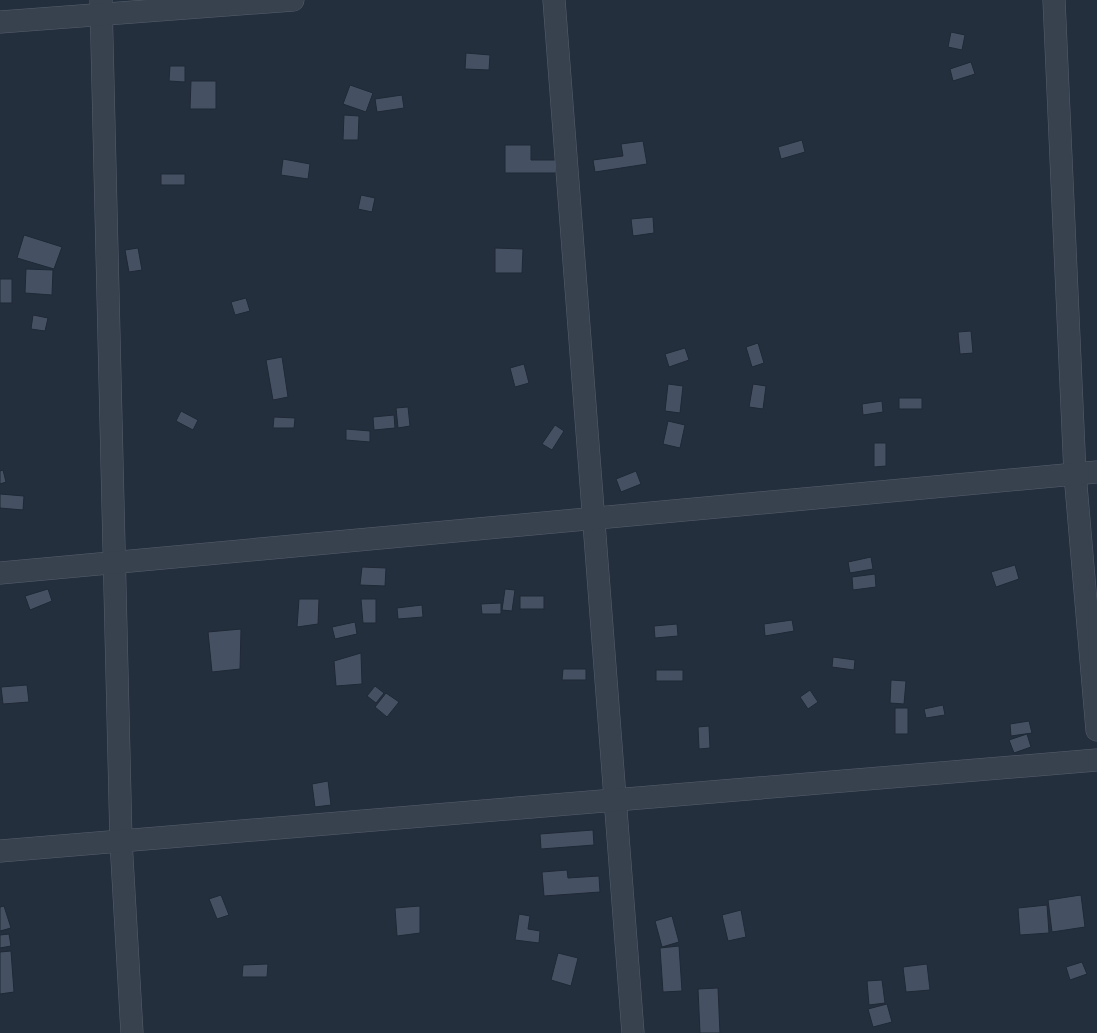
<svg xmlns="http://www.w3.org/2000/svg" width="1097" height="1033" font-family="Poppins,sans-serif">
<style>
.building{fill:#455162;stroke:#1f2835}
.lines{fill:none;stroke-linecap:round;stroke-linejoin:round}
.minor-casing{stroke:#565f6c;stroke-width:23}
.minor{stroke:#38414e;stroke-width:22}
</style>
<rect width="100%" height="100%" fill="#242f3e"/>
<g class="building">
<polygon points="951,32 965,35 962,50 948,47"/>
<polygon points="466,53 490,55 489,70 465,69"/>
<polygon points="971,62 975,74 953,81 950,69"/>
<polygon points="170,66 185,66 185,82 169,81"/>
<polygon points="191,81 216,81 216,109 190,109"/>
<polygon points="350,85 373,93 366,112 343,104"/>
<polygon points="402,95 404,108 377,112 375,99"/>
<polygon points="344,115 359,116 358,140 343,140"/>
<polygon points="802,140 805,152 781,159 778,147"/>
<polygon points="643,141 647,164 595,172 593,160 623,156 621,144"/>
<polygon points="505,145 531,145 531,160 556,160 556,173 505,173"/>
<polygon points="283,159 310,164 308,179 281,175"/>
<rect x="161" y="174" width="24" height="11"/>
<polygon points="361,195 375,198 372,212 358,209"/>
<polygon points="653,217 654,233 633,236 631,219"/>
<polygon points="24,235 62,247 54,269 17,258"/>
<polygon points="138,248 142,270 129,272 125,250"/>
<polygon points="495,248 523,249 522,273 495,273"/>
<polygon points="26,269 53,270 52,295 25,293"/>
<rect x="0" y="279" width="12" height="24"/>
<polygon points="246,298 250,311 235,315 231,302"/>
<polygon points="33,315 48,318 45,331 31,329"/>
<polygon points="971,331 973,353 960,354 958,332"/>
<polygon points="758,343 764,363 752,367 746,347"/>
<polygon points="685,348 689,360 669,367 665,354"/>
<polygon points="282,357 288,397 273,400 266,360"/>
<polygon points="524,364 529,383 515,387 510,368"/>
<polygon points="668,384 683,386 680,413 665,411"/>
<polygon points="753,384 766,386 763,409 749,407"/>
<rect x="899" y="398" width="23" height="11"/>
<polygon points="882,401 883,412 863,415 862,404"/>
<polygon points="408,407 410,426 398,428 396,408"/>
<polygon points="181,411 198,420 193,430 176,421"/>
<polygon points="394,415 395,428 374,430 373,417"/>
<polygon points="274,417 295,418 294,428 273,428"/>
<polygon points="668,421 685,425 680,448 663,444"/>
<polygon points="555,425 564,431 552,450 542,444"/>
<polygon points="346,429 370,431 370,442 346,440"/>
<polygon points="874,443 886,443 886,466 874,467"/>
<polygon points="3,470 6,482 0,484 0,471"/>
<polygon points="636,471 641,484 621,492 616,479"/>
<polygon points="0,494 24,496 23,510 0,508"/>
<polygon points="871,557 873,569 850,573 848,562"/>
<polygon points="1015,565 1019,579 996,587 991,572"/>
<polygon points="362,567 386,568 385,586 360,585"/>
<polygon points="875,574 876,587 853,590 852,577"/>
<polygon points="48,589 52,601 30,610 25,596"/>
<polygon points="505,589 515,590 512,611 502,610"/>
<rect x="520" y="596" width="24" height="13"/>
<polygon points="299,599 319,599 318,624 297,627"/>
<polygon points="361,599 376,599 376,623 363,623"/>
<polygon points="501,603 501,614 482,614 481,604"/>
<polygon points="422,605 423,617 398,619 397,608"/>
<polygon points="792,620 794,631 765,636 764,624"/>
<polygon points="355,622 357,634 335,639 332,627"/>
<polygon points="677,624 678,636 655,638 654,626"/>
<polygon points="241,629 240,669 212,672 208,632"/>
<polygon points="361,653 362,684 336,686 334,661"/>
<polygon points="833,657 855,660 854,670 832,667"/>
<polygon points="563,669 586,669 586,680 562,680"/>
<rect x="656" y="670" width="27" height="11"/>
<polygon points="891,680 906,681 904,704 890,703"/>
<polygon points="27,685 29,702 3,704 1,687"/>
<polygon points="375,686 384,693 376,703 367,696"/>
<polygon points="810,690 818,702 808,709 800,697"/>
<polygon points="386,693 399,702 387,717 375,707"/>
<polygon points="943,705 945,715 926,718 924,709"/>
<rect x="895" y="708" width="13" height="26"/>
<polygon points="1029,721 1032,733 1011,736 1010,724"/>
<polygon points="709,726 710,748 699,749 698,727"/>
<polygon points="1027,734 1031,747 1014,753 1009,740"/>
<polygon points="328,781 331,805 315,807 312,784"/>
<polygon points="593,830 594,845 541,849 540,834"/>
<polygon points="567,870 568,878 599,876 600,892 544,896 542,872"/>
<polygon points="221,895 229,915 217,919 209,899"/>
<polygon points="1081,895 1085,927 1052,932 1048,900"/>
<polygon points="1047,905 1049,933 1020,935 1018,908"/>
<polygon points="4,906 11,928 0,931 0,907"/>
<polygon points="420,906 420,933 397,936 395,908"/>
<polygon points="741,910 746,937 728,941 722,915"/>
<polygon points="519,914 530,916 528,929 540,931 539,943 515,940"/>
<polygon points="672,916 679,942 662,947 655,921"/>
<polygon points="9,934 11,946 0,948 0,935"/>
<polygon points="679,946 682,991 663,992 660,948"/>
<polygon points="11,951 14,992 0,994 0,952"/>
<polygon points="558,953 578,958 571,986 551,980"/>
<polygon points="1082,962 1087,974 1070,980 1066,967"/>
<polygon points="268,964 267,977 242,977 243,965"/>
<polygon points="927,964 930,990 906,992 903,967"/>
<polygon points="882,980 885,1003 869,1005 867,981"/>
<polygon points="718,988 720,1033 700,1033 698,989"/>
<polygon points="887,1004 892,1022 873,1027 868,1009"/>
</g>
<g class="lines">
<defs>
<g id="minor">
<polyline points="101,0 121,841 132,1033"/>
<polyline points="554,0 633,1033"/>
<polyline points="1054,0 1075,474 1097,730"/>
<polyline points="0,22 293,0"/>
<polyline points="0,573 1097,472"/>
<polyline points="0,851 1097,760"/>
</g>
</defs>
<use href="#minor" class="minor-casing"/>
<use href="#minor" class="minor"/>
</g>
</svg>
